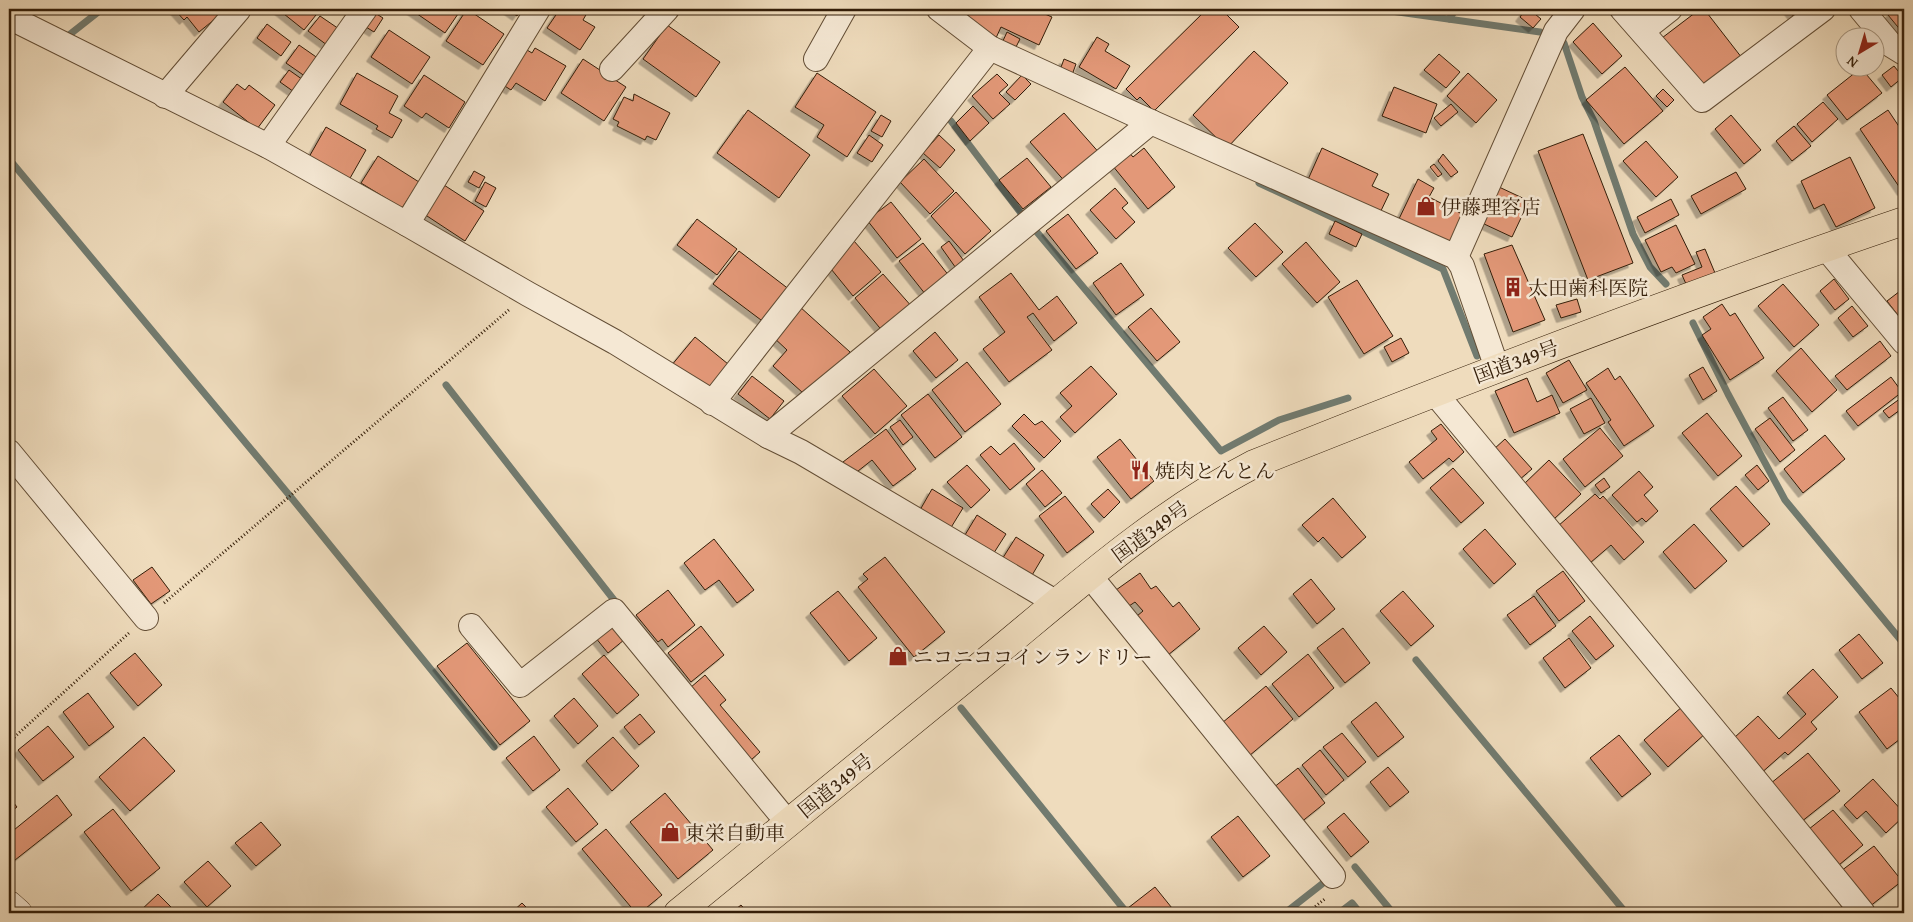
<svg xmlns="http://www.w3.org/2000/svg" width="1913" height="922" font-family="'Gentium Book Plus','Noto Serif JP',serif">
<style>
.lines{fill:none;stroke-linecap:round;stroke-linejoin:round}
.stream{stroke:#717b70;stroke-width:7}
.building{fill:#e39878;stroke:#331d08;filter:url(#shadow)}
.street-casing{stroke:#624d35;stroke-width:26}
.secondary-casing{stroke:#331d08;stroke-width:29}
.highway-casing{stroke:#331d08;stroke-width:29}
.path{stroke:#331d08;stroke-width:3;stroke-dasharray:1 2.5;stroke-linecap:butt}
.street{stroke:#f5e8d4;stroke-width:24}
.secondary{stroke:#f5e8d4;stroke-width:28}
.highway{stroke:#efdcbd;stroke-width:28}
.labels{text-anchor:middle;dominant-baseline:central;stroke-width:5;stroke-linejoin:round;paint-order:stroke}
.poi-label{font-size:20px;fill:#331d08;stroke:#f5e8d4;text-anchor:start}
.street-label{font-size:20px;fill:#331d08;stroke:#f5e8d4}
</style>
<defs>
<filter id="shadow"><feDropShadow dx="-4.5" dy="4.5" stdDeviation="0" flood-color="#0004"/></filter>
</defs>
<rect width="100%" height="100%" fill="#efdcbd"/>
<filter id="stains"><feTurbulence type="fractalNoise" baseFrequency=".004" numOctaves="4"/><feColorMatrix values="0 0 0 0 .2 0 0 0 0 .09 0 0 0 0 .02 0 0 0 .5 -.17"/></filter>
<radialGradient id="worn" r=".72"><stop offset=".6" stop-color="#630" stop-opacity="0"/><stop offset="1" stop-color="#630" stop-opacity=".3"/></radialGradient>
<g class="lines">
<g class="stream">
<polyline points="1377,9 1540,32"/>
<polyline points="1449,19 1456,9"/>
<polyline points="69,35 102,9"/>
<polyline points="1564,43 1582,97 1594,121 1633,234 1650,267 1666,284"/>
<polyline points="951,121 1020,212 1221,451 1279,420 1348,398"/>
<polyline points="9,159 290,496 494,747"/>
<polyline points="1259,183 1443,269 1477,356"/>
<polyline points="1693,323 1728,394 1785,500 1904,644"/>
<polyline points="446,385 614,600"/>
<polyline points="1416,660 1626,913"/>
<polyline points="961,708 1127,913"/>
<polyline points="1355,867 1393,913"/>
<polyline points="1285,913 1322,884"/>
<polyline points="1339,913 1352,903 1360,913"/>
</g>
</g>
<g class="building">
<polygon points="174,9 216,9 221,14 199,32 187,17 184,20"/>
<polygon points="280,9 308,9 316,15 304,30 279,10"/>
<polygon points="410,9 457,9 460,11 445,33"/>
<polygon points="467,9 504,34 483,65 446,41"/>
<polygon points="507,9 522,9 517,16"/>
<polygon points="560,9 580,9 587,13 583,20 595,27 580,50 547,28"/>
<polygon points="971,9 1033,9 1052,17 1039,45 1001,27 996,38 965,23"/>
<polygon points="1207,9 1221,9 1239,27 1154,111 1140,97 1137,100 1126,89"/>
<polygon points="1526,9 1529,9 1541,19 1533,28 1520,17"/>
<polygon points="1700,9 1704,9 1742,58 1698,92 1658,41"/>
<polygon points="1788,9 1813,9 1797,21"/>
<polygon points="1895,9 1904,9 1904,31 1902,32 1888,15"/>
<polygon points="375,13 383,18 374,32 366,27"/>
<polygon points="320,16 342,31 331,48 308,31"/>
<polygon points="1593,23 1622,56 1602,74 1573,42"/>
<polygon points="267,24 291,42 281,56 257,38"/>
<polygon points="667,25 720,62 696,97 643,59"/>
<polygon points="389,30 430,57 412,84 371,57"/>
<polygon points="1007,32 1020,39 1015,49 1002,43"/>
<polygon points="1097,37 1109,44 1105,51 1130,66 1116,89 1079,67"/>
<polygon points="299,45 322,61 309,79 286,63"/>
<polygon points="522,47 532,53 535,48 566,66 545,101 516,83 511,90 500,83"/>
<polygon points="1254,51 1288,83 1227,148 1193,115"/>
<polygon points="1439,54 1460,72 1446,88 1424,70"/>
<polygon points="583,59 626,87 604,121 561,93"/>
<polygon points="1064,59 1076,64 1072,75 1060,70"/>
<polygon points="1894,66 1903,77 1891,87 1882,75"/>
<polygon points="1625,67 1663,111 1624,144 1586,100"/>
<polygon points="1861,68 1882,93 1847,120 1827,95"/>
<polygon points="289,70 306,82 297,94 280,82"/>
<polygon points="357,73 398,96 389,113 402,120 392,138 376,129 378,126 340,104"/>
<polygon points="817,73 876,112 847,157 817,137 824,125 795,107"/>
<polygon points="1468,73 1497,100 1476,123 1447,96"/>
<polygon points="997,74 1008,85 999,93 1010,104 993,119 972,96"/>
<polygon points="424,75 465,102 449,128 426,113 422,118 404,106"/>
<polygon points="1022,75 1031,84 1015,100 1006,92"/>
<polygon points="237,84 245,90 249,85 275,105 257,129 223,102"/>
<polygon points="1394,87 1437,104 1426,133 1382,116"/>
<polygon points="1663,89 1674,100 1667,107 1656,96"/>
<polygon points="634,94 670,113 656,140 647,136 645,140 617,126 619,122 613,119 624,97 633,101"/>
<polygon points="1823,102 1838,119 1812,142 1797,124"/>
<polygon points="1451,104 1458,112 1441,126 1434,118"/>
<polygon points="973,106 989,123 970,141 956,123"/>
<polygon points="748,110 810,155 779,198 717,153"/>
<polygon points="1888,110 1904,134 1904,190 1902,191 1860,129"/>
<polygon points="1064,113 1102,156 1068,185 1030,142"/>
<polygon points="881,115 891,121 882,137 871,131"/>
<polygon points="1731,115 1761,150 1744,164 1715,129"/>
<polygon points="1794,126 1811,146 1792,161 1776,141"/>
<polygon points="326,127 366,150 349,180 309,157"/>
<polygon points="1583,134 1633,263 1588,280 1538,151"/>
<polygon points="869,135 883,145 872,162 857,153"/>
<polygon points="939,135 955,150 940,168 923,153"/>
<polygon points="1646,141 1678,177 1656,197 1623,161"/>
<polygon points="1144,148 1175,187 1148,209 1112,165 1128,151 1133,157"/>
<polygon points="1322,148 1378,174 1372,186 1389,194 1378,217 1306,184"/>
<polygon points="1443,154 1458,172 1451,177 1438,161"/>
<polygon points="378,156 419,182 402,208 361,183"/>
<polygon points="1850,157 1875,208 1836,227 1824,204 1814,209 1801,181"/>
<polygon points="1027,158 1051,187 1023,209 999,180"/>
<polygon points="924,159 954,191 930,214 900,182"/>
<polygon points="1434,164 1442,174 1438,177 1430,167"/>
<polygon points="474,171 485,177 479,188 468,182"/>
<polygon points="1736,172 1746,189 1701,214 1691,196"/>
<polygon points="1418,179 1434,188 1429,197 1466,216 1451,247 1398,221"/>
<polygon points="485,182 496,188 486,207 475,201"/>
<polygon points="444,185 484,211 465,241 424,214"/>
<polygon points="1499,187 1529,201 1512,237 1482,223"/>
<polygon points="1115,188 1128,203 1122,208 1135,222 1116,239 1090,210"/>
<polygon points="956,192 991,231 965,254 931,216"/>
<polygon points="1671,199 1679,215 1645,233 1637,217"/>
<polygon points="891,202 921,239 897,258 867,220"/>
<polygon points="1068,214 1098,253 1076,269 1046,231"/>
<polygon points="697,219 737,249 717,275 677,245"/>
<polygon points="1335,221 1362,234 1356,247 1329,234"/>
<polygon points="1255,223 1283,252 1256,277 1228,248"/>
<polygon points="1676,225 1695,264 1676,273 1672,267 1661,272 1645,240"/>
<polygon points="854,241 881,272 853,296 827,264"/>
<polygon points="949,241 967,265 958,271 941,247"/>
<polygon points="1306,242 1340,282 1317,303 1282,264"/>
<polygon points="923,243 950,277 926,295 899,261"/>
<polygon points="1512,245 1545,320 1513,332 1484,254"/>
<polygon points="1705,249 1715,273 1686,284 1682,275 1702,267 1696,252"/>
<polygon points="739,251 790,290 765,323 713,284"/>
<polygon points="1121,263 1144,295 1116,315 1093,283"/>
<polygon points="1011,273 1039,310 1057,296 1077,323 1054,341 1033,313 1027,317 1052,350 1009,382 983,349 1005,332 979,297"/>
<polygon points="883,274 913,308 884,333 855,298"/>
<polygon points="1834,279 1849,299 1835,310 1820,291"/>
<polygon points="1357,280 1393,336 1364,354 1328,297"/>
<polygon points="1783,284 1819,325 1794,347 1758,306"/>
<polygon points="1904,288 1904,323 1887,301"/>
<polygon points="1577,299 1581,312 1561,318 1556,305"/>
<polygon points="1722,304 1730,316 1735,313 1764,358 1730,380 1702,335 1711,329 1703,317"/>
<polygon points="799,306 850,352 824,381 803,393 773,366 787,350 772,336"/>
<polygon points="1852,306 1868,326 1853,337 1838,318"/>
<polygon points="1151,308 1180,342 1157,361 1128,327"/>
<polygon points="935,332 958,360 936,378 913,351"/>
<polygon points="695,337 728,364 704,393 671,366"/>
<polygon points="1401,338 1409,353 1392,362 1384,347"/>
<polygon points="1880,341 1891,356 1847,390 1835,376"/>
<polygon points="1801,348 1837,390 1812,412 1776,371"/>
<polygon points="1569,360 1587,390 1563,403 1546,373"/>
<polygon points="967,362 1001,404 965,432 932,390"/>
<polygon points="1091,366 1117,394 1075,433 1060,417 1072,406 1060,393"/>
<polygon points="1703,367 1717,391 1703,400 1689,375"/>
<polygon points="1608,368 1615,380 1620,376 1654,426 1624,446 1608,422 1611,420 1586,383"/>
<polygon points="874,369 907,406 875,434 842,396"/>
<polygon points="752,376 784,401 770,419 738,394"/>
<polygon points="1891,377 1902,392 1858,426 1846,411"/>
<polygon points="1527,378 1537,402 1552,395 1560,413 1514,433 1495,391"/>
<polygon points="928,394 962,437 935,458 901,415"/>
<polygon points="1783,397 1808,430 1793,441 1768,408"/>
<polygon points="1591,398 1605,423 1584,434 1570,409"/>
<polygon points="1901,398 1904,402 1904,407 1889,418 1883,411"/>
<polygon points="1707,413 1742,456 1718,476 1682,433"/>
<polygon points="1024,414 1035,425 1042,421 1061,441 1044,458 1012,426"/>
<polygon points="1770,418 1795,450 1780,462 1755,429"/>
<polygon points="900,420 913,437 903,445 890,427"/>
<polygon points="1441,424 1464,452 1453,462 1449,458 1423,479 1409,462 1437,439 1431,431"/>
<polygon points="1600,428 1623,456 1585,487 1563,459"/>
<polygon points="886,429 916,469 893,486 872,460 853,475 843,462"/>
<polygon points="1825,435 1845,459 1803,493 1784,469"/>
<polygon points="1120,439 1154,481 1131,499 1097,457"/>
<polygon points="1505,439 1532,469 1519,480 1493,450"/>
<polygon points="1014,443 1035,469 1010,490 980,455 991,446 1000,455"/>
<polygon points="1549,460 1581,494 1554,519 1522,486"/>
<polygon points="967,465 990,490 971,508 947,482"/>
<polygon points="1757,465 1769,481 1758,490 1745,475"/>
<polygon points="1453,468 1484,503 1461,523 1430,488"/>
<polygon points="1042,470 1062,493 1045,507 1026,484"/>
<polygon points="1639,471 1653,487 1644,495 1658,511 1646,522 1642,518 1637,522 1612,495"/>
<polygon points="1604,478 1610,487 1601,493 1595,485"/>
<polygon points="1736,486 1770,524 1743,547 1710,509"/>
<polygon points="932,489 963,508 947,534 916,517"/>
<polygon points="1108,489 1120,502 1104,518 1091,504"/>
<polygon points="1595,494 1600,499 1603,496 1644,542 1624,560 1611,545 1590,563 1558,526"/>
<polygon points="1065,496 1094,532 1067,553 1039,516"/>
<polygon points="1333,498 1366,537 1342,558 1323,537 1318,542 1302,525"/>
<polygon points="977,515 1006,534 990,559 962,540"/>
<polygon points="1694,524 1727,561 1695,589 1663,552"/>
<polygon points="1485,529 1516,564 1494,584 1463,549"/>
<polygon points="1016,537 1044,555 1028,582 999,564"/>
<polygon points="714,539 754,590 737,603 719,580 705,590 684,563"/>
<polygon points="885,557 945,632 914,657 858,587 868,579 863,574"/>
<polygon points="152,567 170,591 151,604 133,580"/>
<polygon points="1563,571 1585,601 1559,621 1536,591"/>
<polygon points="1140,573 1151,589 1156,586 1173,607 1179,602 1200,629 1168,655 1137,616 1143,611 1135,602 1129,606 1116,590"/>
<polygon points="1311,579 1335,609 1317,624 1293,594"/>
<polygon points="668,590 695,625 668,647 662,639 658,642 636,615"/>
<polygon points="838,591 877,638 849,661 810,613"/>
<polygon points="1403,591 1434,626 1411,646 1380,611"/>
<polygon points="1534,596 1556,626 1530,645 1507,615"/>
<polygon points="1590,616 1614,646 1596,660 1572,631"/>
<polygon points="611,624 624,640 608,653 595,637"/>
<polygon points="701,626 724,655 691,682 668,653"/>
<polygon points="1264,626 1287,652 1261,675 1238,648"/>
<polygon points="1343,628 1370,663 1345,683 1317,648"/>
<polygon points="1859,634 1883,663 1862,679 1839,650"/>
<polygon points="1569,638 1591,668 1565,688 1543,658"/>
<polygon points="467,643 530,721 500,745 437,666"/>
<polygon points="135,653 162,685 138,706 110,673"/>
<polygon points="1308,654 1334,688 1299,717 1272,684"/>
<polygon points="604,655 639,695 617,714 582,674"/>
<polygon points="1813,669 1838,697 1811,722 1817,729 1788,755 1785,752 1759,775 1734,738 1758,716 1779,739 1806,714 1787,693"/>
<polygon points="705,675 726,700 720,705 760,752 751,760 690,688"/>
<polygon points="1266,686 1293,719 1249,756 1222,723"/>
<polygon points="1891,688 1904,704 1904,736 1887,749 1859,712"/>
<polygon points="88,693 114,727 89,746 63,712"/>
<polygon points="574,698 598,726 578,744 554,716"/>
<polygon points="1376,702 1404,737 1378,757 1351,722"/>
<polygon points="1683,706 1706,733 1668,767 1644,740"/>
<polygon points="640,714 655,732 639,745 624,727"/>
<polygon points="48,726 74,757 43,781 18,750"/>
<polygon points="1342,733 1366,762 1348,777 1323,747"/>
<polygon points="1619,735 1651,774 1622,797 1590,758"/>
<polygon points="534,736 560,770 533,791 506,758"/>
<polygon points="144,737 175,771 130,811 99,777"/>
<polygon points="613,737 639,766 612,791 586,761"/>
<polygon points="1320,750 1344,780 1326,795 1302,765"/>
<polygon points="1808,753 1840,791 1801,822 1770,784"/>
<polygon points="1388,767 1409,792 1390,807 1370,782"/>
<polygon points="1298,768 1325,803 1300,823 1273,788"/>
<polygon points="1873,779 1904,813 1904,816 1886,833 1866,811 1857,819 1844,805"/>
<polygon points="568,788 598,824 576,842 546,807"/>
<polygon points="665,793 713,850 678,879 630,822"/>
<polygon points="57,795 72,815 10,864 9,834"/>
<polygon points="9,797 17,807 9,813"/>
<polygon points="113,809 160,868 131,891 84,832"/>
<polygon points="1833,810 1863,845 1839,865 1809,829"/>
<polygon points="1344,813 1369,842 1351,857 1327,827"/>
<polygon points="1238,816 1270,856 1243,877 1211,837"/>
<polygon points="261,822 281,845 256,866 235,843"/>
<polygon points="606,829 662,895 640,913 636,913 582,849"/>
<polygon points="1874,846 1902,881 1869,907 1841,871"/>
<polygon points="208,861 231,886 207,907 184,882"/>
<polygon points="1155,887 1176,913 1132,913 1128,908"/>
<polygon points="158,894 177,913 138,913"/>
<polygon points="522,903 532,913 511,913"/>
<polygon points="741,905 748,913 731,913"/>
</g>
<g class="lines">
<defs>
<g id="street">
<polyline points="939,9 990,48 1151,122 1456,257 1462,266 1497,368"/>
<polyline points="1622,9 1702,100 1823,9"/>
<polyline points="1861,9 1891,45 1904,53"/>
<polyline points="9,17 268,146 407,224 528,294 615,342 768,436 801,452 1057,603"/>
<polyline points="1642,31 1670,9"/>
<polyline points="816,59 844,9"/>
<polyline points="612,69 667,9"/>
<polyline points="165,96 239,9"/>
<polyline points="268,146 365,9"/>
<polyline points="407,224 538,9"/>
<polyline points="1826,248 1904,342"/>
<polyline points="1456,257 1556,31 1573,9"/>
<polyline points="1434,392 1739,760 1863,913"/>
<polyline points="712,403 990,48"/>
<polyline points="768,436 1151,122"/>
<polyline points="9,452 146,618"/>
<polyline points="1090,576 1333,876"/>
<polyline points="471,626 520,685 614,611 788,823"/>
</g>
<polyline id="secondary" points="9,905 18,913"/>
<path id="highway" d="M 678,913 C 784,827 890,740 996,653 C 1078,585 1159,513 1254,464 C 1469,378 1685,295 1904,221"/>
</defs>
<use href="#street" class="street-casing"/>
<use href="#secondary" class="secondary-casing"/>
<use href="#highway" class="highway-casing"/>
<g class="path">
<polyline points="164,603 510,309"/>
<polyline points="9,742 129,633"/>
<polyline points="1307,913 1326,898"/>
</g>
<use href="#street" class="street"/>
<use href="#secondary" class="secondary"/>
<use href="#highway" class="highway"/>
</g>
<defs>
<symbol id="shop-bare" viewBox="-9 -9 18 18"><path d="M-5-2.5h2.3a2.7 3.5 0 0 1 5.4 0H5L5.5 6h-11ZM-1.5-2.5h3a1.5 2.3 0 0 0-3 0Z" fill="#8f2418" stroke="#f5e8d4" stroke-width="2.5" paint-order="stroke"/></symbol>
<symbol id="building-bare" viewBox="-9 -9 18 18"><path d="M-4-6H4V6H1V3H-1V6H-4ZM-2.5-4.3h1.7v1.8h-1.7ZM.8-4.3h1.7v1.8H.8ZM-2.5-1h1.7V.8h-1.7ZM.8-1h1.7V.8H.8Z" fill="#8f2418" stroke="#f5e8d4" stroke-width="2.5" paint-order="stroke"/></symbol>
<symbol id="restaurant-bare" viewBox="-9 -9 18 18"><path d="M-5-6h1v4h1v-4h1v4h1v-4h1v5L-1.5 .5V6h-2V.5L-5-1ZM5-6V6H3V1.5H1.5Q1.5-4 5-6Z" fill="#8f2418" stroke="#f5e8d4" stroke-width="2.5" paint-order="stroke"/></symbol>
</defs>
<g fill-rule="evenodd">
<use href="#shop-bare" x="1412" y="192" width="28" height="28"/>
<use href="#building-bare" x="1499" y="273" width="28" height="28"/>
<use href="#restaurant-bare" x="1126" y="456" width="28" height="28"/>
<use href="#shop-bare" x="884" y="642" width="28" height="28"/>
<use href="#shop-bare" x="656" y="818" width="28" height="28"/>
</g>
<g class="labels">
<g class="poi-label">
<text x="1441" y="206">伊藤理容店</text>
<text x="1528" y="287">太田歯科医院</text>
<text x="1155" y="470">焼肉とんとん</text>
<text x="913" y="656">ニコニココインランドリー</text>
<text x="685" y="832">東栄自動車</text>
</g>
<g class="street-label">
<text transform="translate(1516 361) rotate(-20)">国道349号</text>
<text transform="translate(1150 531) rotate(-36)">国道349号</text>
<text transform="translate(835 785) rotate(-39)">国道349号</text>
</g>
</g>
<rect width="1913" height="922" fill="none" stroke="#efdcbd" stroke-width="30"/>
<rect x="10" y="10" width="1893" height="902" fill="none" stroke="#331d08" stroke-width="2.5"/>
<rect x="15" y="15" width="1883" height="892" fill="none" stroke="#331d08"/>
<g transform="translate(1860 52) rotate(218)"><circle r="24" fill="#f5e8d4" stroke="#a79782"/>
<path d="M0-4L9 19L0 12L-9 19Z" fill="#8f2418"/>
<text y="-8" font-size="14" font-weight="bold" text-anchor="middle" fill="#331d08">N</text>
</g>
<rect width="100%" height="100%" filter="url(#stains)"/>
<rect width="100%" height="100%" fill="url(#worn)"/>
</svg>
